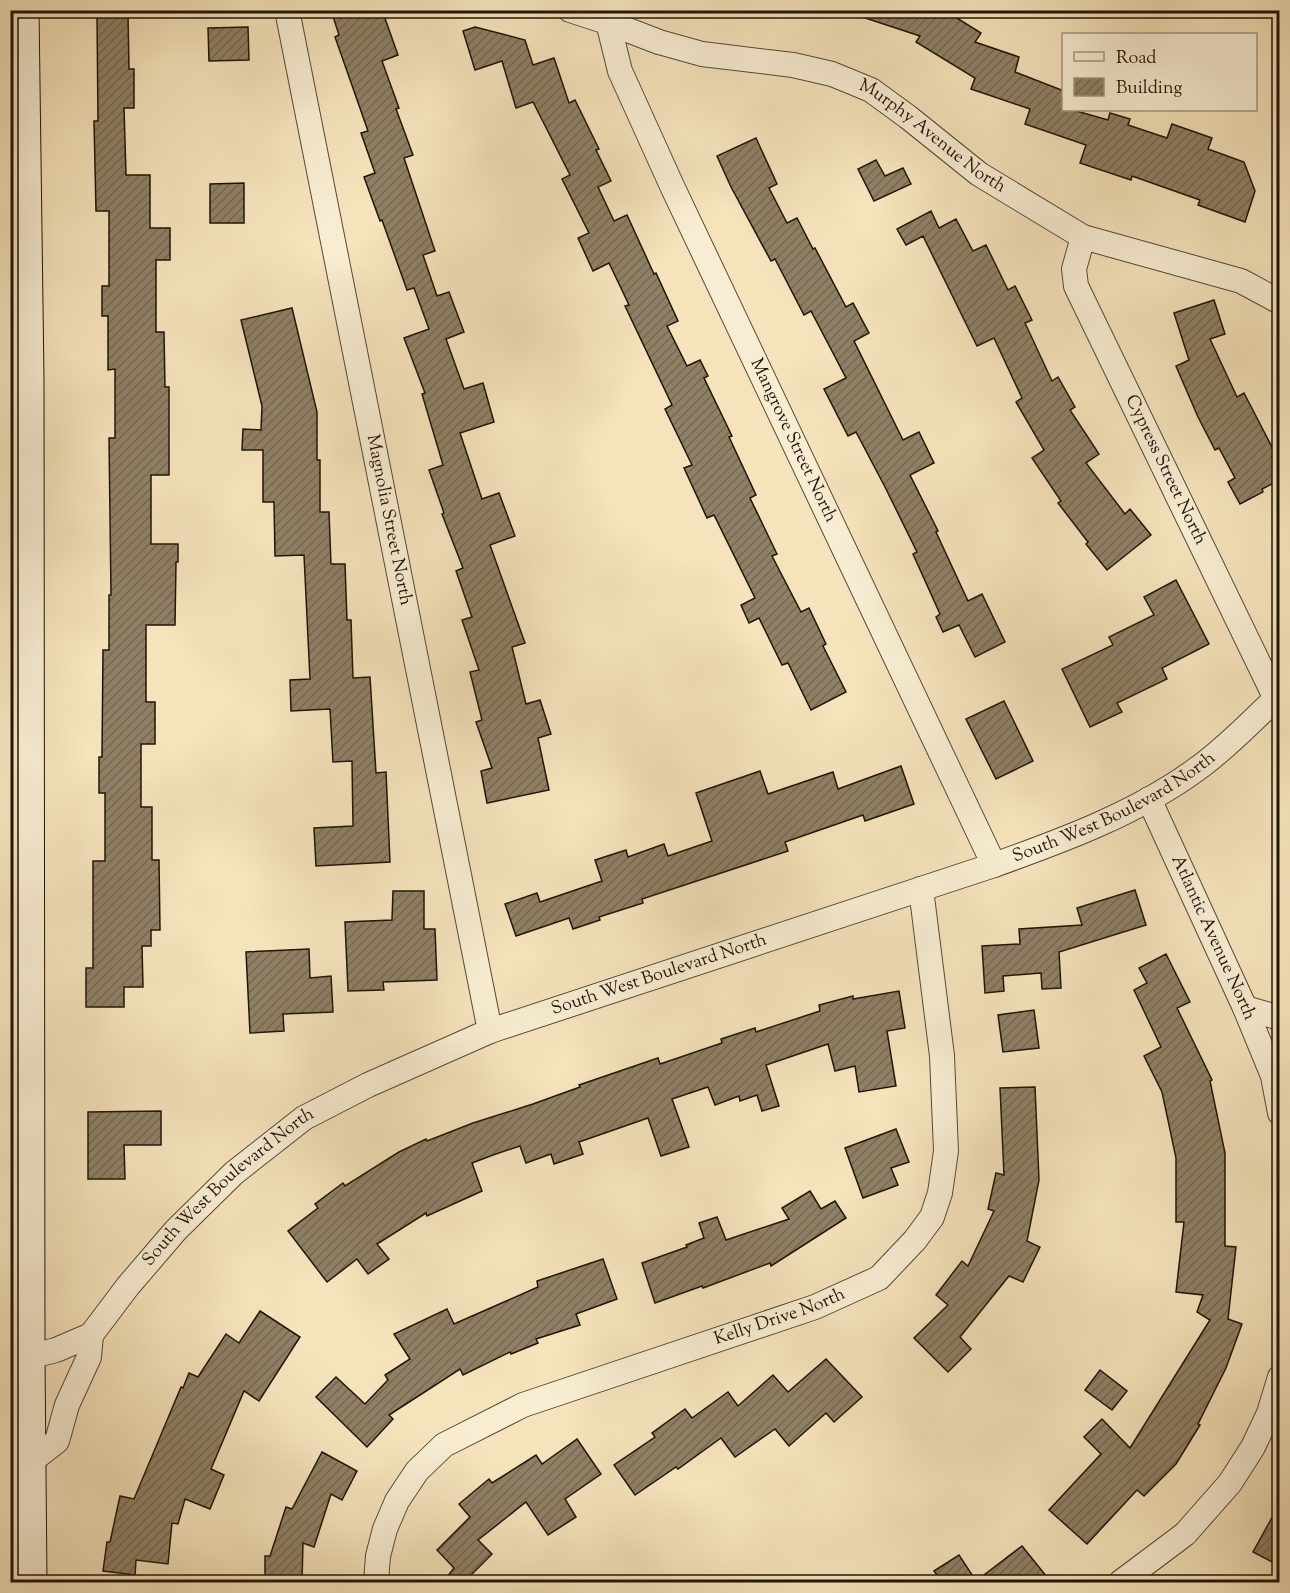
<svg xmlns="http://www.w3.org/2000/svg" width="1290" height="1593" font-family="'Sorts Mill Goudy',serif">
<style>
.building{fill:url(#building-hatch);stroke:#201408;stroke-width:1.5}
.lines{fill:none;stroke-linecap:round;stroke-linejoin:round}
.minor-casing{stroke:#554835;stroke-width:26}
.secondary-casing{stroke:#201408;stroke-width:35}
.minor{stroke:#f8edd3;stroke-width:24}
.secondary{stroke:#f8edd3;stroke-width:33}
.labels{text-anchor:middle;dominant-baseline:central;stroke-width:5;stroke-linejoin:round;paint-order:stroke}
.street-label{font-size:18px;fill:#201408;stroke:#f8edd3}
</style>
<defs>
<pattern id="building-hatch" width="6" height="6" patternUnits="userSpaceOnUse" patternTransform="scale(1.5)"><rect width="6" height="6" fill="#8f8066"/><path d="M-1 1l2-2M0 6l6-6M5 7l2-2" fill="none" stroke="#746852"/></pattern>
</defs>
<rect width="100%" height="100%" fill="#f5e3bc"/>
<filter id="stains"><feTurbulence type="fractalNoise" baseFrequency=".00333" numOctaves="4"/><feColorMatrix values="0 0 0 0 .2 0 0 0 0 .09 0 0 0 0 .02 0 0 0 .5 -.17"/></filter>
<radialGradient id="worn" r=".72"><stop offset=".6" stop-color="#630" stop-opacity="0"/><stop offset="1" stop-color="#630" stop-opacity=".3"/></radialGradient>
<g class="building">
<polygon points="331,10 382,10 398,55 382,61 399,108 396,109 413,155 404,158 435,251 423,255 437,296 449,292 464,332 446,339 464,389 483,383 494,422 460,433 482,499 499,493 515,536 490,545 525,643 512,647 526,704 540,700 551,734 538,738 549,790 487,803 481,771 492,768 476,722 482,720 470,672 479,670 462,620 472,617 456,571 463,568 442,514 444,513 429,470 443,465 422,394 425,393 404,338 429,329 414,288 407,290 382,220 380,221 364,177 375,173 361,133 368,131 335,37 339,35"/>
<polygon points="854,10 944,10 981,33 975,42 1019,57 1015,72 1064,91 1064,110 1073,110 1108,120 1110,113 1130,119 1128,125 1167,138 1172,124 1212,138 1208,149 1244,162 1255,191 1245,222 1198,205 1200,200 1132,176 1131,180 1080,163 1086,145 1025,124 1030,109 971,89 975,78 916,42 920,36 853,14"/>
<polygon points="128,15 129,69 134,69 134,108 124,108 126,175 150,175 150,228 170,228 170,260 156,260 156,332 164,332 165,387 169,387 169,475 151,475 151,544 178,544 178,562 176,562 175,625 146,625 146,702 155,702 155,744 141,744 141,807 152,807 152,860 159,860 160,930 151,930 151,946 142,946 143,987 124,987 124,1007 86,1007 86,968 93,968 93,861 105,861 105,793 99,793 99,757 102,757 103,650 109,650 109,595 111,595 109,438 115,438 115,369 108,370 108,316 102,316 102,286 109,286 109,211 96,211 94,121 98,121 97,16"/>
<polygon points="248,27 249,60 209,61 208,28"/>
<polygon points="475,27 525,40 533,65 554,58 569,103 575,100 599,149 596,150 611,181 598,187 614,221 627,215 654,274 656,273 678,321 667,326 687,366 700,360 708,376 704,378 732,436 729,437 756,495 750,498 777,554 772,556 801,612 809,608 826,644 823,646 846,692 811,710 788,663 782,665 759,618 749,623 741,605 755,598 714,515 707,518 684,468 692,465 665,409 672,405 625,306 629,305 609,263 593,271 578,238 589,233 562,179 570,175 533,102 516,108 502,61 475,70 463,31"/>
<polygon points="756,138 777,184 769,188 787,223 797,218 813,249 815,248 846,307 853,303 869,333 854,341 903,440 919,432 934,463 910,475 938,531 936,532 968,601 982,594 1005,642 975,657 959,625 943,632 936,617 940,614 913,554 917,552 885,487 856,432 848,436 824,389 846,378 811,311 804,315 775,259 771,261 731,187 717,156"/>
<polygon points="876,160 885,176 903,168 911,184 874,201 858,169"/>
<polygon points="244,183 244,223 210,223 210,184"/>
<polygon points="931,211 939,228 956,219 973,251 986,245 1008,290 1015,286 1032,320 1025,323 1052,381 1058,377 1075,407 1070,410 1099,454 1086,463 1125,514 1130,509 1151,535 1107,570 1086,544 1088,542 1058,503 1061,501 1032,458 1044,450 1016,402 1022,398 994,338 977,346 923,236 906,245 897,229"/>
<polygon points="1214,300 1225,334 1210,339 1237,397 1244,393 1273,449 1280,445 1280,480 1262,489 1263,492 1240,504 1228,482 1235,478 1219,448 1215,450 1198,417 1176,366 1189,360 1174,313"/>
<polygon points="292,308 317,412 317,460 320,460 320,512 329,512 331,564 345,564 347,620 351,620 353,678 370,677 376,773 386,772 390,862 316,866 314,828 353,826 352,761 333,762 330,709 291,711 290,680 310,679 304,555 275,556 274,502 263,502 263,450 242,450 243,429 261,430 262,406 241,320"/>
<polygon points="1176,580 1209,644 1162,668 1167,679 1117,703 1122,712 1090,727 1062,669 1113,645 1109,637 1154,615 1144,597"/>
<polygon points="1004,701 1033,761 996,779 966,719"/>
<polygon points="901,766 914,804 865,821 863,815 785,842 788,851 642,899 643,903 599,917 600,920 573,929 569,918 516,936 505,904 537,893 540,902 602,881 595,860 626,850 628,857 664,844 668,856 712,841 696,793 760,771 768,794 833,772 838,789"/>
<polygon points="1135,890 1146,925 1059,952 1061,988 1042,989 1041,973 1003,976 1004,991 985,993 982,946 1020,944 1019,929 1082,925 1077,908"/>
<polygon points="393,891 424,891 424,929 435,929 437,980 383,982 384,990 348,991 345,922 392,920"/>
<polygon points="309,949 310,978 331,976 333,1012 283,1014 284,1031 250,1033 246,952"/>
<polygon points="1166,954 1190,1002 1177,1008 1212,1080 1210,1081 1225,1153 1225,1246 1236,1247 1228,1319 1242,1324 1226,1368 1198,1424 1200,1425 1176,1464 1144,1496 1137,1490 1087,1544 1049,1510 1101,1454 1084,1437 1102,1419 1130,1448 1210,1320 1197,1312 1203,1295 1176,1292 1184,1222 1176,1222 1176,1158 1162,1092 1144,1056 1161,1047 1134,990 1147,983 1139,968"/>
<polygon points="899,991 905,1028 887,1031 896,1086 859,1092 855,1066 835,1071 828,1044 766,1065 779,1106 762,1111 757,1095 740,1101 739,1096 715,1105 708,1087 672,1099 689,1147 661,1156 648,1118 579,1142 583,1154 554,1164 551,1154 526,1163 520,1146 493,1155 472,1163 482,1191 427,1216 426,1213 377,1244 389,1259 368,1274 357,1259 327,1282 288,1231 318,1208 315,1204 343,1183 345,1186 399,1152 426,1139 427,1141 473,1123 533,1104 580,1087 579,1085 658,1058 660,1064 722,1043 721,1039 755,1028 756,1032 820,1011 819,1005 853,996 853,999"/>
<polygon points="1034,1010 1039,1048 1003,1052 998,1015"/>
<polygon points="1035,1087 1039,1180 1027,1241 1040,1247 1023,1282 1009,1276 960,1337 971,1349 948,1372 914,1338 948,1305 936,1295 962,1261 968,1266 994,1211 988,1209 996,1173 1004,1175 1000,1088"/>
<polygon points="161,1111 161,1145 124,1145 125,1179 88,1179 88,1112"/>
<polygon points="896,1129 909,1162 891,1168 898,1185 863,1198 845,1148"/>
<polygon points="810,1191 821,1209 835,1201 846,1218 771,1266 770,1263 703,1288 702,1286 655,1303 642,1263 687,1247 686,1245 704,1238 699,1223 717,1217 726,1240 789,1219 782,1208"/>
<polygon points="603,1259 617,1299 576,1314 580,1325 536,1339 538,1343 511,1354 510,1352 463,1375 460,1369 389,1415 393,1419 367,1447 316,1397 336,1377 365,1404 388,1380 385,1375 410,1359 394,1334 447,1309 454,1324 538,1287 537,1281"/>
<polygon points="260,1311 300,1337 259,1401 244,1391 211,1469 224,1475 210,1509 185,1499 178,1524 172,1523 168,1564 136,1560 135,1575 103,1571 107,1542 110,1542 120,1496 134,1499 181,1387 183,1388 189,1373 198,1377 226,1334 239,1343"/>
<polygon points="826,1359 862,1397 834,1422 826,1413 789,1446 775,1429 735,1457 721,1438 678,1469 676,1467 635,1495 614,1465 655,1437 652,1433 685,1409 692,1418 728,1392 738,1406 773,1375 788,1392"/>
<polygon points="1100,1370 1127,1391 1112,1410 1085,1390"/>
<polygon points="577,1439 601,1474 565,1499 576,1517 548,1535 526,1502 478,1540 492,1554 464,1582 443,1582 454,1568 437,1550 470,1517 459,1504 489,1479 492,1483 536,1455 542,1464"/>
<polygon points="322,1452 357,1471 342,1500 331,1494 314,1547 303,1543 302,1582 265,1582 265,1556 270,1556 286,1507 292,1509"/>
<polygon points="1280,1503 1280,1566 1253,1552"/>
<polygon points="1022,1546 1051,1582 942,1582 934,1571 959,1555 976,1581"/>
</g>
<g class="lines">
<defs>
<g id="minor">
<path id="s1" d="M 287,10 L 490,1031"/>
<path id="s2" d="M 570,10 L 607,22 L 659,42 L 702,54 L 793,65 L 832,74 L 871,90 L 908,117 L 979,174 L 1083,237 L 1241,281 L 1280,302"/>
<path id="s3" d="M 605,10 L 620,71 L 672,186 L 994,865"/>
<path id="s4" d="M 1083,237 L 1074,269 L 1076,286 L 1276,699"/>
<path id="s5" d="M 1149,799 L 1245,1008 L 1273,1076 L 1280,1113"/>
<polyline points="1245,1008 1280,1018"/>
<path id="s6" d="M 10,1357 L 28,1357 L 56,1350 L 91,1335 L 128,1286 L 176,1230 L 234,1173 L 304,1118 L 368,1085 L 490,1031 L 994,865 C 1064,840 1137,813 1197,769 C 1228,747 1252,720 1280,695"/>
<polyline points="30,1462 57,1441 67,1405 89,1357 91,1335"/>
<path id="s7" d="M 376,1582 L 378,1556 L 385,1529 L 397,1501 L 417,1471 L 444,1445 L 523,1405 L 815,1307 L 879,1278 L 915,1240 L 932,1217 L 940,1193 L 946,1151 L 942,1056 L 921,889"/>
<polyline points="1121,1582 1185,1534 1230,1483 1253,1447 1269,1413 1280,1377"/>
</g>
<polyline id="secondary" points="22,10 27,379 28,1357 30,1582"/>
</defs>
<use href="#minor" class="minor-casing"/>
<use href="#secondary" class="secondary-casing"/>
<use href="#minor" class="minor"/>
<use href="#secondary" class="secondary"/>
</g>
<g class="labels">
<g class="street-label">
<text stroke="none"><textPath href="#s2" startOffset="390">Murphy Avenue North</textPath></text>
<text stroke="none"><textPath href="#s3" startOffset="471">Mangrove Street North</textPath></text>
<text stroke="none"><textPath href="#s4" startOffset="255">Cypress Street North</textPath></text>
<text stroke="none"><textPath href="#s1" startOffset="520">Magnolia Street North</textPath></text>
<text stroke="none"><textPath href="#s6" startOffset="1260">South West Boulevard North</textPath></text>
<text stroke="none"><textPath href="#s5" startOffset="153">Atlantic Avenue North</textPath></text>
<text stroke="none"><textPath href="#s6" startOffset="774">South West Boulevard North</textPath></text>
<text stroke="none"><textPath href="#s6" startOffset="288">South West Boulevard North</textPath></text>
<text stroke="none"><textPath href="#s7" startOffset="518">Kelly Drive North</textPath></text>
</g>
</g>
<rect width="1290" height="1593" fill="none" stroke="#f5e3bc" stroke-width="36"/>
<rect x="12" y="12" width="1266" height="1569" fill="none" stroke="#201408" stroke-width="3"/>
<rect x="18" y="18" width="1254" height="1557" fill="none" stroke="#201408" stroke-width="1.5"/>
<rect x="1062" y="33" width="195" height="78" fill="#f8edd3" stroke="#a29682" stroke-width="1.5"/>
<rect x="1074" y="52" width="30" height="9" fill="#f8edd3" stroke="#a29682" stroke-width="1.5"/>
<text x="1116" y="63" font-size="18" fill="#201408">Road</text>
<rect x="1074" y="78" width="30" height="18" fill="url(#building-hatch)" stroke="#a29682" stroke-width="1.5"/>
<text x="1116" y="93" font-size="18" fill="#201408">Building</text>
<rect width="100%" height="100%" filter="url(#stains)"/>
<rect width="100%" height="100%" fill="url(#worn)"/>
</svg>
